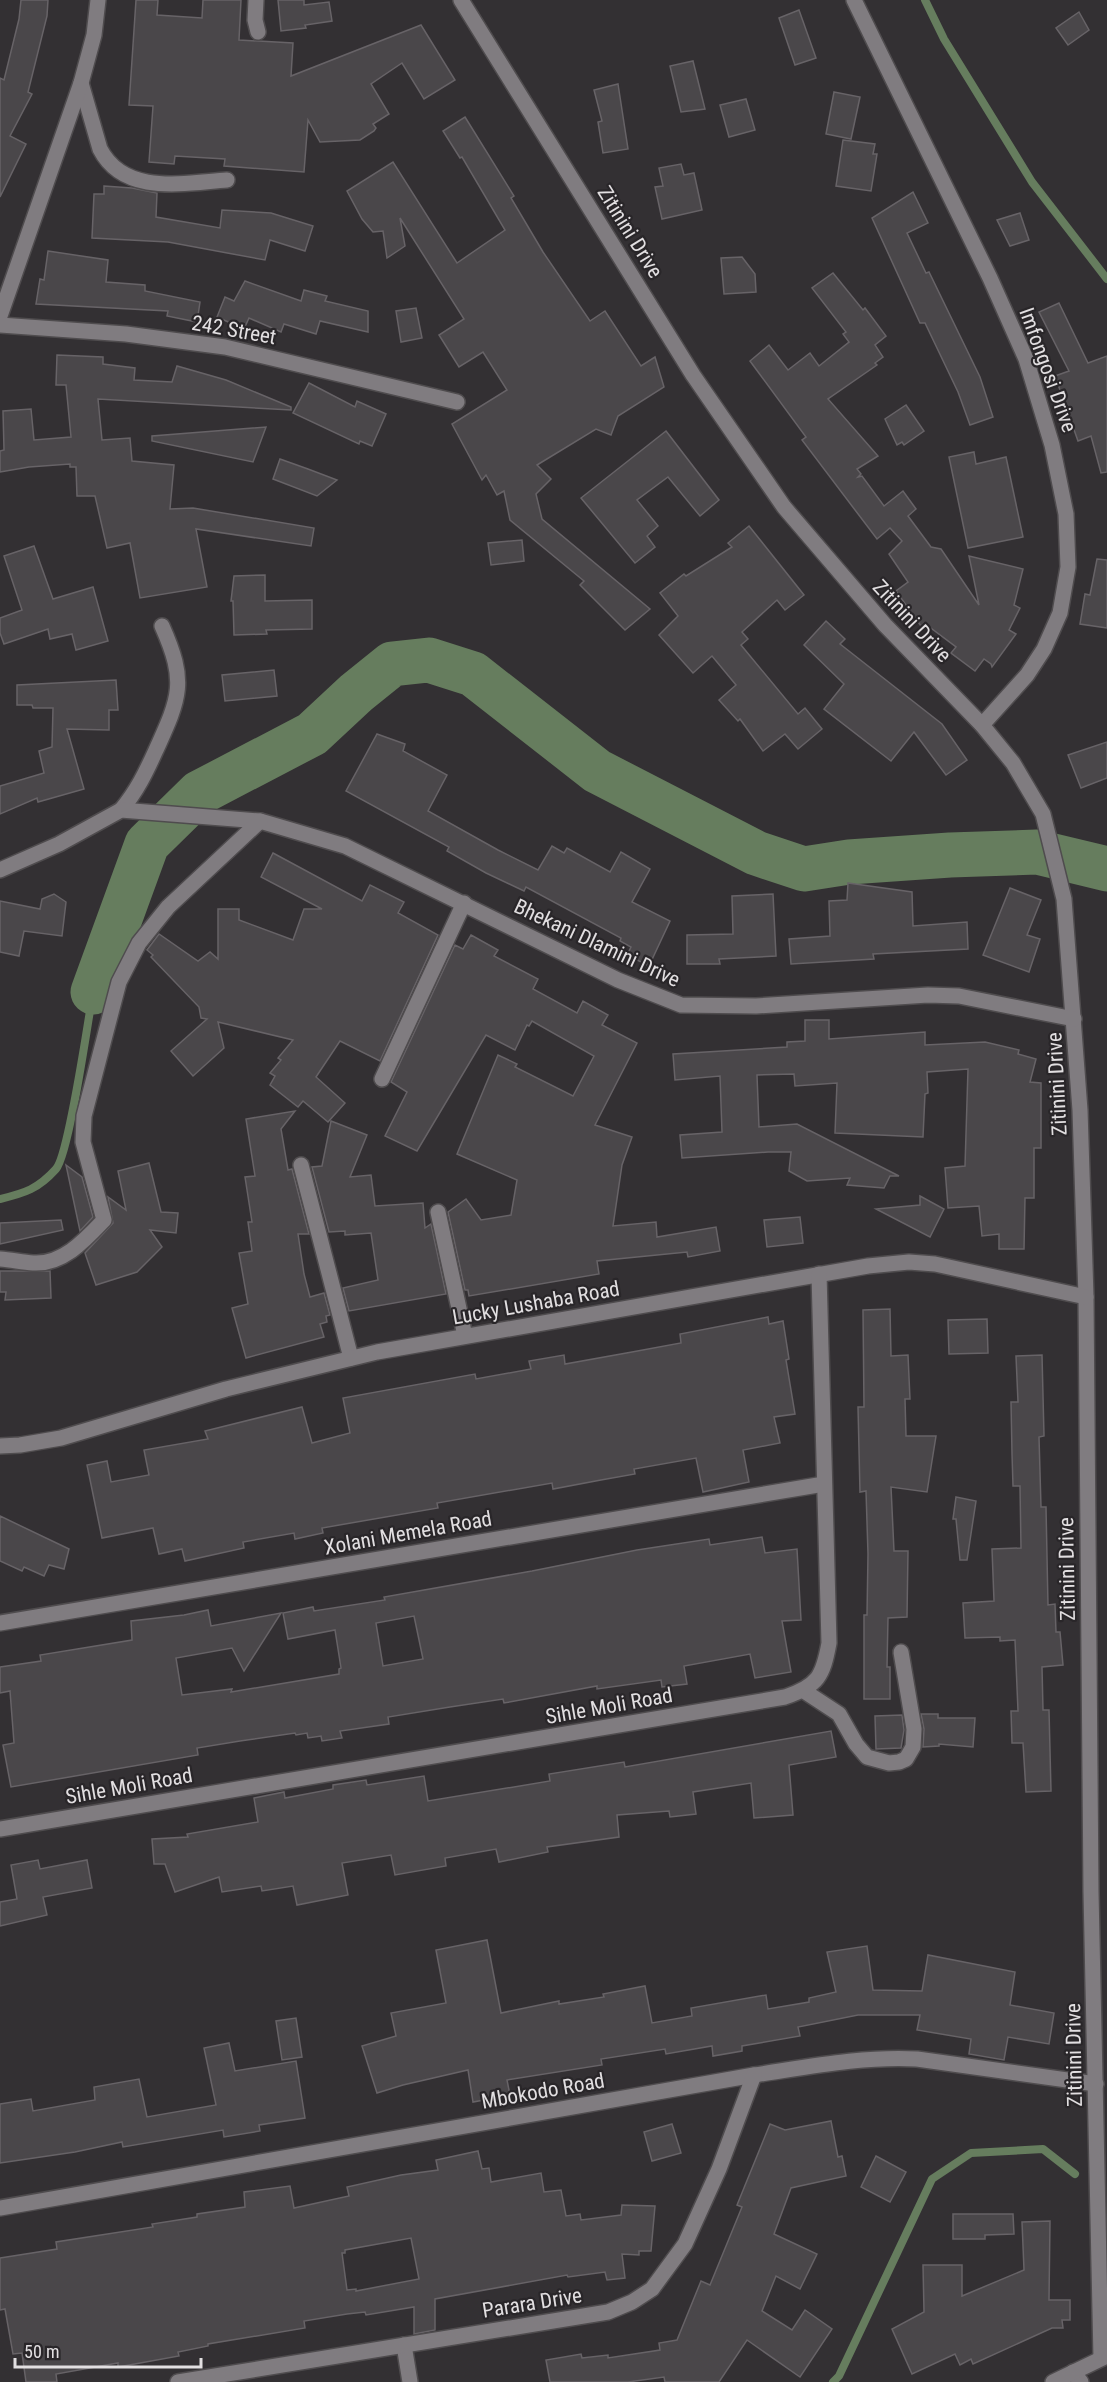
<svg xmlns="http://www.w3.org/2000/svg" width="1107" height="2382" font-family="'Roboto Condensed',sans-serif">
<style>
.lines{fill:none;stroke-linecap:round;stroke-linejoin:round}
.stream{stroke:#667d5e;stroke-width:8}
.river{stroke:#667d5e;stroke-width:45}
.building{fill:#4a474a;stroke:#676367;stroke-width:1.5;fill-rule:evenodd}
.minor-casing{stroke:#4f4c4e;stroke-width:18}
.tertiary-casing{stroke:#4f4c4e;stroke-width:18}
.minor{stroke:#807c80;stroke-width:15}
.tertiary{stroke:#807c80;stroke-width:15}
.labels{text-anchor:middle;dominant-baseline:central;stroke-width:4.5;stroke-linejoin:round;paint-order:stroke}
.street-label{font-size:21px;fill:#e2dfe1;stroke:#292629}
</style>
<rect width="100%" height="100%" fill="#333033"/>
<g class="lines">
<g class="stream">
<polyline points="925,0 944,39 1032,182 1107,279"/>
<path d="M 0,1199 C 25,1193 38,1189 56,1169 C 69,1154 88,1021 93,992"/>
<polyline points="833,2382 839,2376 932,2179 971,2153 1043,2149 1075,2174"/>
</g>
<polyline class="river" points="93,992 147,844 199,793 312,734 356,693 392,664 429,660 473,674 597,771 756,853 804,869 849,862 950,855 1037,852 1107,869"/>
</g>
<g class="building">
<polygon points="21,0 48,0 47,16 28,92 32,94 10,136 26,144 0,197 0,78 4,80 19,19"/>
<polygon points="136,0 158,0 157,15 202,18 203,0 241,0 239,40 293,43 291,76 421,25 455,80 424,99 402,63 371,84 389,114 373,124 376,128 374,131 360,140 320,142 308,120 304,172 224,166 225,159 175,156 174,164 149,162 153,106 129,105"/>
<polygon points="278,0 304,0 304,5 329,2 332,21 305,25 306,28 281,31"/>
<polygon points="799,10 816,58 795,65 779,18"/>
<polygon points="1079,12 1089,30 1068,45 1056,28"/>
<polygon points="693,61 705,109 681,112 670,66"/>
<polygon points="618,84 628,149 603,153 598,122 602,121 594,90"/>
<polygon points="834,92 860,97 851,139 826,134"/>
<polygon points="746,99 755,130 729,137 720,105"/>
<polygon points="465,117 514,196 511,198 543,252 590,321 605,311 641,366 655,357 664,387 618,416 611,435 596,429 537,465 551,479 536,494 542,519 650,609 625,630 580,585 584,581 510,520 504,491 497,495 486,475 482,480 452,424 507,390 483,352 459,367 439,335 464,319 400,218 405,246 387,258 383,231 373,232 362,219 347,191 393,162 457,263 505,230 462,157 460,158 443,131"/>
<polygon points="843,140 875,144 873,154 877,154 871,191 836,186"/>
<polygon points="681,164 684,175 694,173 702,210 662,219 655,187 663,186 659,168"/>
<polygon points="104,186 132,188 157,193 156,217 220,228 222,210 271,213 313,226 305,251 270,240 265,260 168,242 92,238 94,194 104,194"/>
<polygon points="913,192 928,223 907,233 926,273 929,272 980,377 993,417 970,425 958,392 925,323 920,323 872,218"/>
<polygon points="1020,213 1029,240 1010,246 997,220"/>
<polygon points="48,251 108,260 106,282 145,285 145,291 200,302 197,322 167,316 168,311 36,304 40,279 44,280"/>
<polygon points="742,257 755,274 756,292 724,294 721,258"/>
<polygon points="833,273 863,310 865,308 886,336 875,345 883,357 875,363 877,365 828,399 878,456 857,469 861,474 858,477 862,476 884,506 903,491 916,509 908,516 931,547 941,549 979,605 969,556 1023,569 1014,605 1020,608 1009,630 1016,634 992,667 991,664 984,659 975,671 951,653 956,647 924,623 921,626 896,591 908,582 889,554 902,541 890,528 877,539 802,440 806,437 750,361 769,345 788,370 810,353 819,366 849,342 843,334 846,332 812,288"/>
<polygon points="245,281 301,301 304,290 327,296 325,301 368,311 368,332 320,321 316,334 284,324 281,332 249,318 244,329 217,317 225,297 234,301"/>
<polygon points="1059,303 1088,363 1107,356 1107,472 1101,473 1091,436 1078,441 1055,376 1069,371 1039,312"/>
<polygon points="416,308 422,338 401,342 396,311"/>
<polygon points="57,355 103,357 103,364 135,368 134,380 172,382 177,366 226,380 291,407 291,410 98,399 102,440 130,438 132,461 174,465 170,509 193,508 314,528 311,546 196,529 207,587 140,598 130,543 107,548 95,496 77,496 76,467 70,467 70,464 29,467 0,472 0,451 4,450 3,411 31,409 34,440 71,437 66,385 56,385"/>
<polygon points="309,383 355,407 357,401 386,414 372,446 360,441 359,444 293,413"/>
<polygon points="906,405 924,431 904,445 902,442 897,445 885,419"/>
<polygon points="266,427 253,462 152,441 152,436"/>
<polygon points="666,431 719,500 700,516 668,477 637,500 658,526 647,536 655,547 635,563 581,498"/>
<polygon points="974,452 976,464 1006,457 1023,537 968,548 949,457"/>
<polygon points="280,459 308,469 337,480 317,496 273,479"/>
<polygon points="749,526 804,595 785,610 777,600 742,632 748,639 741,645 798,714 805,708 822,729 798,749 785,734 763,751 740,719 738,721 719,700 736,685 712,656 693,673 659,635 678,616 660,593 684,574 686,576 732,547 728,543"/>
<polygon points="522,540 524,561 491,565 488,543"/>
<polygon points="34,546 53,599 93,587 108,641 76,650 72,634 50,639 48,629 4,644 0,633 0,618 22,610 4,556"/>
<polygon points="1097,559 1107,560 1107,628 1080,624 1085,594 1090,595"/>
<polygon points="265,575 265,601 312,600 312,629 266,630 267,634 234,635 233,601 231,601 234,576"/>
<polygon points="826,621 845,639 840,644 942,724 967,760 946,775 914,732 891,761 824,709 844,684 804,645"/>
<polygon points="274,670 277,696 225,701 222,675"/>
<polygon points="116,680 118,710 109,710 109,730 67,729 84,789 38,802 37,798 0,814 0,786 44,773 39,751 52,747 53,708 33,708 32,705 17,705 17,685"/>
<polygon points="377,734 405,744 403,751 447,775 428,811 498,850 538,870 552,846 564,853 567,848 610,872 621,852 650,869 632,902 670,921 649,966 627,955 631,947 620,941 621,938 526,887 524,891 486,873 447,851 449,847 346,791"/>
<polygon points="1107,742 1107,778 1081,788 1068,755"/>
<polygon points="273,853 362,901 370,885 404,902 398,913 438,935 380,1061 340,1041 316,1077 345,1103 328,1122 303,1101 298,1107 270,1085 275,1076 270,1073 281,1060 278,1058 293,1040 218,1022 224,1048 193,1076 171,1051 207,1019 201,1018 199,1007 151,957 153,955 147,950 159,934 198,961 210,952 218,959 218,909 239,909 239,920 293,940 304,909 322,909 261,877"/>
<polygon points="848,883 912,892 913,926 967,922 968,949 873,954 874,959 791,964 789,939 830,936 829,901 847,900"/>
<polygon points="1010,888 1041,900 1027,935 1040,939 1029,972 983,955"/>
<polygon points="54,894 66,902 62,936 24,931 19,956 0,952 0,901 40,909 42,899"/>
<polygon points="773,894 776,956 719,959 720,964 687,964 687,935 733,934 732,896"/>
<polygon points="471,935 498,950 494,956 538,979 533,989 577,1013 583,1001 608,1015 602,1025 637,1043 595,1125 632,1137 622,1165 613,1226 656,1222 657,1237 716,1227 720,1251 688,1257 687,1252 597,1261 599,1274 469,1296 468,1290 465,1290 448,1212 466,1199 481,1220 511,1215 517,1180 457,1154 498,1055 517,1064 515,1067 573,1096 594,1056 532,1021 529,1026 527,1025 515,1050 486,1035 417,1151 385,1136 407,1092 391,1082 455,945 463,949"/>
<polygon points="805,1020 829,1020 829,1039 925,1032 925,1045 985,1042 1019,1050 1018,1054 1036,1059 1030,1082 1041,1083 1041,1148 1034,1148 1034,1198 1025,1198 1024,1249 999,1249 999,1234 982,1236 979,1206 948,1208 945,1168 965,1166 968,1069 927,1072 928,1093 925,1094 923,1137 835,1133 837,1083 795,1086 794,1074 757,1075 759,1127 797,1124 899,1176 890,1176 884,1188 847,1185 850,1178 807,1181 789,1171 791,1152 768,1152 682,1158 680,1135 722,1132 720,1076 675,1080 673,1054 787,1047 787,1042 805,1041"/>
<polygon points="295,1111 281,1129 288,1170 292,1169 309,1234 298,1234 304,1274 310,1297 324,1293 330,1315 326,1316 327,1322 320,1324 324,1337 246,1358 232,1308 248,1304 239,1253 252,1251 248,1222 252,1222 245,1177 255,1176 246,1119"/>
<polygon points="331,1121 367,1135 350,1177 371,1175 375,1206 423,1203 425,1228 431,1224 446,1294 349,1311 343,1288 378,1280 371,1233 345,1235 345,1231 329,1232 312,1167 322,1166"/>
<polygon points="149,1163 161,1212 178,1213 176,1233 150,1230 162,1247 137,1272 96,1285 85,1253 113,1223 108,1197 126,1210 118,1171"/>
<polygon points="66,1165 82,1177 93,1217 80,1231"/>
<polygon points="920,1196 944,1209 930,1237 876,1209 920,1205"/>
<polygon points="800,1217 803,1243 767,1247 764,1220"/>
<polygon points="61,1220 63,1230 0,1244 0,1223"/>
<polygon points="0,1271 50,1271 51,1298 5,1300 6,1292 0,1292"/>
<polygon points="890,1309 891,1356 908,1355 910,1399 905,1399 906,1436 936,1436 927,1492 891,1487 894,1551 908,1551 907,1617 888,1618 887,1667 890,1667 890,1699 864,1699 864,1615 867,1615 868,1554 866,1491 860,1492 858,1407 864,1407 863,1310"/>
<polygon points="768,1317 769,1324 783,1321 789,1359 786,1360 795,1414 774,1417 780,1443 743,1450 749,1482 703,1492 696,1458 634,1469 635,1474 601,1480 553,1489 552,1483 437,1503 438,1508 322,1528 323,1533 295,1539 294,1533 243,1542 244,1548 185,1561 182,1549 159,1554 153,1528 102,1538 87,1465 107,1461 111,1482 149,1475 144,1450 208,1439 205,1431 302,1407 312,1443 350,1433 343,1398 475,1374 476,1379 531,1369 529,1361 564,1355 565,1364 632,1352 681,1343 680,1334"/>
<polygon points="987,1319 988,1353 949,1354 948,1320"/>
<polygon points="1042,1355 1044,1436 1039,1437 1041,1507 1046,1507 1048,1605 1055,1604 1056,1632 1060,1632 1063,1665 1042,1667 1043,1710 1049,1710 1051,1791 1026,1792 1023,1743 1012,1743 1011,1711 1018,1711 1015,1640 1000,1641 1000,1637 965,1638 963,1603 994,1601 992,1549 1021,1548 1020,1486 1013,1486 1012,1454 1011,1402 1018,1402 1016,1356"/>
<polygon points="956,1497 976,1501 967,1560 960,1560 956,1519 953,1519"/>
<polygon points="0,1516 69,1549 64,1569 49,1565 44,1576 24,1567 22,1571 0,1561"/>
<path d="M 762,1537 L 765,1553 L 797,1549 L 801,1620 L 782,1621 L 791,1672 L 755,1678 L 750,1654 L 684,1666 L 687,1684 L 662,1687 L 661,1680 L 597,1689 L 597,1686 L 504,1703 L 503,1699 L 450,1707 L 388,1717 L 389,1724 L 340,1731 L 342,1738 L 322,1741 L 321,1736 L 308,1738 L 307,1733 L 296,1735 L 295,1733 L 240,1741 L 197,1748 L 198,1755 L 11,1787 L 3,1745 L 14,1743 L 10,1691 L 0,1693 L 0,1667 L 41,1661 L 40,1655 L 132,1640 L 131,1621 L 184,1615 L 208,1610 L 211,1626 L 281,1613 L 244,1671 L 232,1648 L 176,1658 L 182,1695 L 232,1689 L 231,1692 L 339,1674 L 339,1669 L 341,1668 L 335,1630 L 288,1639 L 283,1613 L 313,1607 L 314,1611 L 385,1600 L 384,1597 L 532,1571 L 637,1550 L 709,1539 L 710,1545 ZM 414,1616 L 423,1659 L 383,1666 L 376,1623 Z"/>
<polygon points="921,1714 938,1714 938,1718 975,1718 973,1747 939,1744 939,1746 923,1747 924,1729"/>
<polygon points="902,1715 904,1730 901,1748 876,1749 875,1716"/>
<polygon points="831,1731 836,1757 789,1765 793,1815 754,1818 751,1783 693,1792 696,1814 670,1817 669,1811 617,1815 619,1837 547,1847 548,1852 499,1862 496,1849 445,1858 446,1866 395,1875 391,1855 342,1863 348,1895 297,1905 293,1886 262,1891 261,1886 222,1892 219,1877 175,1892 165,1864 154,1864 152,1839 188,1837 187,1834 258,1822 254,1798 284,1792 285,1798 333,1789 333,1785 366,1780 367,1785 424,1776 428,1801 550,1781 549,1774 624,1762 625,1767"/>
<polygon points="38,1860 40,1869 87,1860 92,1888 43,1897 47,1915 0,1926 0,1902 17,1899 11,1865"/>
<polygon points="487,1940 501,2013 559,2001 559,2004 604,1997 603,1994 645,1986 652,2023 692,2016 691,2008 766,1995 768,2009 809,2002 809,1998 836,1992 827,1952 867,1946 873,1990 922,1991 928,1955 1015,1972 1010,2005 1054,2013 1049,2044 1008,2037 1004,2060 969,2054 971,2039 917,2030 920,2015 858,2015 798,2027 800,2036 742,2046 742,2051 713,2056 712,2046 666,2054 665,2049 601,2059 602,2065 507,2080 510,2095 473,2102 468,2070 403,2085 377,2093 362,2046 396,2036 391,2013 446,2003 436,1950"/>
<polygon points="296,2018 302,2057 282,2060 276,2021"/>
<polygon points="229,2043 235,2071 296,2061 305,2118 259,2125 260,2131 224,2137 223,2130 123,2147 122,2142 75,2152 0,2163 0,2104 31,2099 33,2111 95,2100 94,2087 139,2079 147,2117 216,2105 204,2048"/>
<polygon points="831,2121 838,2157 842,2156 846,2176 791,2188 774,2234 817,2254 800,2289 776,2276 762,2311 792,2330 805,2310 832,2329 800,2377 747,2340 719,2382 665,2382 664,2377 628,2382 550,2382 546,2360 581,2354 582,2358 608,2355 608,2358 660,2350 659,2343 677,2340 701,2281 710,2285 742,2207 737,2205 770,2124 785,2130"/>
<polygon points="672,2124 681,2153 652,2161 644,2132"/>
<path d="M 478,2151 L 482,2169 L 489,2168 L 491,2182 L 541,2173 L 544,2192 L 561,2190 L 566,2216 L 580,2214 L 581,2220 L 621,2215 L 622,2205 L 655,2206 L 651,2251 L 639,2251 L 639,2255 L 622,2254 L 625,2278 L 607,2280 L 605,2272 L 568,2277 L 567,2275 L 435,2299 L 435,2330 L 414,2334 L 414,2307 L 366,2315 L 365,2312 L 347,2314 L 304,2321 L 305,2328 L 208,2344 L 208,2346 L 178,2352 L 179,2356 L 118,2367 L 118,2363 L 56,2374 L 57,2382 L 26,2382 L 22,2353 L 13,2354 L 5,2309 L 0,2310 L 0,2258 L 57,2249 L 56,2242 L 153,2227 L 152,2224 L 197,2217 L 197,2214 L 245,2207 L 244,2192 L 290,2186 L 294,2208 L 349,2196 L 347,2187 L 401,2175 L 438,2170 L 436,2160 ZM 411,2238 L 419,2279 L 356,2291 L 356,2289 L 347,2290 L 342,2253 L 345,2253 L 345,2250 Z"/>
<polygon points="876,2156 906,2172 890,2202 861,2187"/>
<polygon points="953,2214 1013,2214 1014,2234 985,2235 985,2239 953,2239"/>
<polygon points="1050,2221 1049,2300 1070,2300 1070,2320 1062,2320 1063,2328 1052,2328 973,2364 971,2359 960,2365 955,2354 912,2374 892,2329 924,2312 923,2265 962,2265 962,2296 1024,2270 1022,2222"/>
</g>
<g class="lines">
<defs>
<g id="minor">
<polyline points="256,0 255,20 258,32"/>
<polyline points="461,0 693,375 784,507 885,625 982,725 1013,763 1043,814 1064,899 1080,1110 1086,1297 1091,1892 1101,2358"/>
<polyline points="854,0 990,278 1026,359 1052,445 1066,514 1068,567 1060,613 1044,649 1027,675 982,725"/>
<path d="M 81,83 L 100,149 C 124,196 184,183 227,180"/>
<polyline points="0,316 81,83 94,35 98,0"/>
<polyline points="0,325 126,334 225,347 457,402"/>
<path d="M 121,810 C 137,791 146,772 156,750 C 180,697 187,682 162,626"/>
<polyline points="0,870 59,844 121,810 260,821 345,846 618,980 681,1005 756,1006 928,995 959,996 1074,1019"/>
<polyline points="382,1079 464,903"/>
<polyline points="301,1165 351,1358"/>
<polyline points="438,1212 465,1336"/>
<path d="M 0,1259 C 11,1260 22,1262 33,1263 C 63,1265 86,1239 104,1220 L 83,1142 L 84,1116 L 119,982 L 139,943 L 168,907 L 260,821"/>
<polyline points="0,1446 20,1445 61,1438 226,1389 377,1352 868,1266 909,1262 935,1264 1086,1297"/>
<polyline points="0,1623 824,1484"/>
<polyline points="804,1691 839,1714 856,1744 867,1757 889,1763 899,1762 906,1759 913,1747 914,1729 901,1652"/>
<path d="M 0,1829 L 785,1697 C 818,1686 823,1676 829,1643 L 819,1274"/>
<path d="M 0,2208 L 754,2075 C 808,2067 863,2056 917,2059 L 1096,2084"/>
<polyline points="404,2345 410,2382"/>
<polyline points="1073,2372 1081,2382"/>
<polyline points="178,2382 608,2312 632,2302 652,2289 685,2244 719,2169 754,2075"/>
</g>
<polyline id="tertiary" points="1053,2382 1107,2356"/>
</defs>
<use href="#minor" class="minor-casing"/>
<use href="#tertiary" class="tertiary-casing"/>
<use href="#minor" class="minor"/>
<use href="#tertiary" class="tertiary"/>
</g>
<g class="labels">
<g class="street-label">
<text transform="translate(630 232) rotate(58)">Zitinini Drive</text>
<text transform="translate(234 330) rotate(10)">242 Street</text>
<text transform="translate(1048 370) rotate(70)">Imfongosi Drive</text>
<text transform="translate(912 621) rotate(47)">Zitinini Drive</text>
<text transform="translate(597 943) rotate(25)">Bhekani Dlamini Drive</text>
<text transform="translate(1057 1084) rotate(-93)">Zitinini Drive</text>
<text transform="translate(536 1303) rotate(-10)">Lucky Lushaba Road</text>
<text transform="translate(408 1533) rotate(-10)">Xolani Memela Road</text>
<text transform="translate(1067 1569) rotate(-91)">Zitinini Drive</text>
<text transform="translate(609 1706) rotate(-10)">Sihle Moli Road</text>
<text transform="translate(129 1786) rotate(-10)">Sihle Moli Road</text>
<text transform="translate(1074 2055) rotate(-91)">Zitinini Drive</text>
<text transform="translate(543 2091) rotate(-10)">Mbokodo Road</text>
<text transform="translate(532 2303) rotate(-9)">Parara Drive</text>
</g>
</g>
<path d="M15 2358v9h186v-9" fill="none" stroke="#e2dfe1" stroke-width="3"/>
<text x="24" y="2358" font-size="18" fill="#e2dfe1" stroke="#292629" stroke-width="4.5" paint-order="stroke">50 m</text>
</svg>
